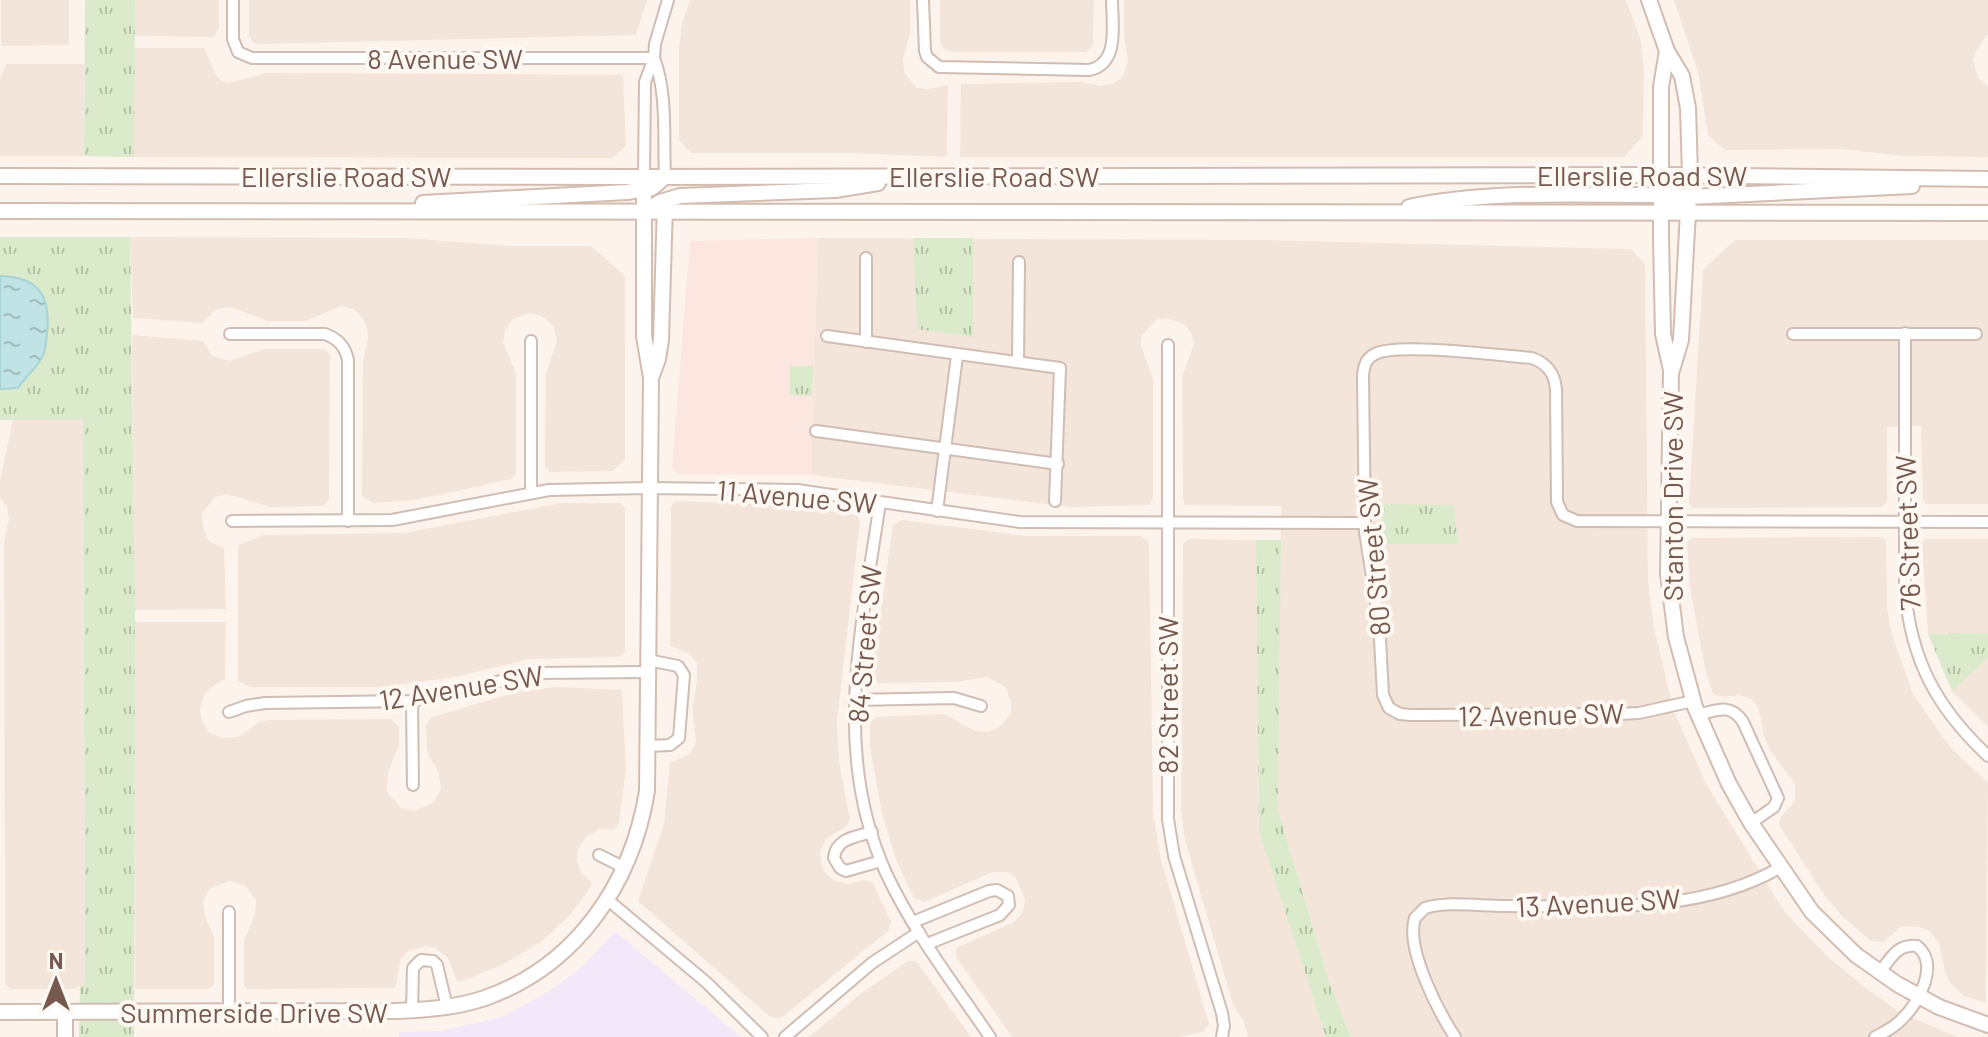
<svg xmlns="http://www.w3.org/2000/svg" width="1988" height="1037" font-family="Barlow,sans-serif">
<style>
.residential{fill:#f3e5da}
.commercial{fill:#fbe6e0}
.education{fill:#f1e8f9}
.grass{fill:url(#grass-tufts)}
.water{fill:url(#water-ripples);stroke:#a7d3d6;stroke-width:2}
.lines{fill:none;stroke-linecap:round;stroke-linejoin:round}
.street-casing{stroke:#d0bdb3;stroke-width:14}
.secondary-casing{stroke:#d3bdb1;stroke-width:18}
.street{stroke:#fff;stroke-width:10}
.secondary{stroke:#fff;stroke-width:14}
.labels{text-anchor:middle;dominant-baseline:central;stroke-width:8;stroke-linejoin:round;paint-order:stroke}
.street-label{font-size:28px;fill:#76594f;stroke:#fef8f2}
</style>
<defs>
<pattern id="grass-tufts" width="24" height="20" patternUnits="userSpaceOnUse" patternTransform="scale(2)"><rect width="24" height="20" fill="#daeaca"/><path d="M3 7l-1-3M5 7V3M7 7l1-3M15 17l-1-3M17 17v-4M19 17l1-3" fill="none" stroke="#b5c1a6"/></pattern>
<pattern id="water-ripples" width="26" height="14" patternUnits="userSpaceOnUse" patternTransform="scale(2)"><rect width="26" height="14" fill="#c0e3e5"/><path d="M2 4q2-2 4 0t4 0M15 11q2-2 4 0t4 0" fill="none" stroke="#a1bbbc"/></pattern>
</defs>
<rect width="100%" height="100%" fill="#fcf4ec"/>
<g class="residential">
<polygon points="1,0 69,0 69,45 1,46"/>
<polygon points="135,0 219,0 219,28 214,37 135,36"/>
<polygon points="249,0 647,0 636,35 255,44 249,36"/>
<polygon points="690,0 910,0 910,34 903,59 904,72 917,88 929,89 948,85 947,157 853,153 691,153 679,141 679,50 682,24"/>
<polygon points="940,0 1094,0 1093,45 1086,52 949,52 940,45"/>
<polygon points="1124,0 1626,0 1641,41 1644,70 1643,136 1624,157 960,157 961,84 1082,82 1099,86 1112,84 1123,77 1128,61 1124,36"/>
<polygon points="1674,0 1988,0 1988,34 1976,50 1973,60 1978,78 1988,86 1988,157 1905,156 1840,149 1725,150 1708,135 1698,72"/>
<polygon points="134,48 204,48 216,75 220,80 228,83 266,73 623,75 626,146 613,158 134,157"/>
<polygon points="6,64 84,64 84,156 0,156 0,79"/>
<polygon points="130,237 406,238 511,246 591,246 625,276 625,459 613,471 550,472 545,467 546,373 557,342 554,326 541,316 529,313 513,319 505,330 503,343 516,373 516,474 511,479 467,489 414,500 373,503 362,496 363,361 368,339 367,328 363,319 354,309 342,306 305,321 267,321 231,307 217,309 202,323 133,318"/>
<polygon points="818,238 1258,240 1631,249 1645,264 1648,581 1654,628 1674,712 1707,785 1784,911 1827,956 1867,989 1901,1013 1958,1037 1351,1037 1329,982 1278,810 1281,506 1185,505 1183,499 1182,378 1194,344 1191,333 1184,324 1167,318 1156,320 1142,335 1141,345 1153,379 1153,498 1149,505 1070,507 811,475"/>
<polygon points="1735,240 1988,240 1988,504 1926,504 1923,499 1921,426 1887,427 1887,502 1881,507 1693,508 1689,504 1703,270"/>
<polygon points="132,335 203,341 212,356 229,361 264,349 324,349 330,355 329,500 323,506 269,507 227,494 215,497 202,513 204,532 210,542 224,548 226,609 135,610"/>
<polygon points="83,418 85,982 81,989 80,986 73,989 11,989 5,984 4,542 9,519 7,506 0,498 0,481 13,420"/>
<polygon points="675,501 784,505 856,515 860,521 837,721 839,762 850,820 847,826 827,838 820,851 821,863 825,873 835,881 850,884 864,880 873,883 891,922 888,931 781,1018 770,1017 638,901 664,824 670,763 690,754 696,742 692,709 697,682 697,663 688,653 670,646 671,507"/>
<polygon points="562,503 621,503 625,507 625,653 619,657 530,659 455,677 384,687 250,687 238,681 238,545 264,535 404,533"/>
<polygon points="902,520 1025,536 1142,536 1149,542 1153,812 1160,856 1209,1024 1203,1032 1179,1037 1012,1037 956,957 956,948 1014,922 1023,912 1025,900 1016,878 1008,872 992,872 925,902 914,898 897,862 882,814 870,747 870,723 876,717 944,714 975,731 987,732 998,728 1005,721 1011,713 1011,701 1005,687 987,677 956,682 878,683 872,672 893,525"/>
<polygon points="1882,537 1886,541 1887,608 1891,632 1913,694 1950,747 1988,783 1986,1003 1964,996 1949,982 1945,972 1939,943 1930,931 1919,927 1902,926 1883,942 1871,941 1842,916 1825,896 1779,825 1780,818 1795,801 1795,784 1771,752 1765,739 1758,707 1751,699 1740,695 1724,697 1713,694 1705,668 1690,588 1687,542 1692,538"/>
<polygon points="1189,539 1256,540 1259,832 1326,1037 1248,1037 1244,1022 1233,1005 1185,840 1181,810 1183,544"/>
<polygon points="1925,539 1988,539 1988,633 1928,634 1922,543"/>
<polygon points="134,622 226,622 225,679 212,687 204,695 200,709 202,721 210,733 223,738 238,737 260,722 269,720 391,719 399,727 399,745 388,772 387,792 401,808 415,811 434,802 441,788 438,770 429,757 427,748 426,725 432,717 521,691 556,687 622,690 626,769 619,823 614,830 600,829 587,836 578,849 577,861 582,874 591,882 591,887 568,917 541,942 504,964 460,982 456,979 448,958 435,948 426,946 408,951 401,959 395,988 247,989 244,986 244,940 255,915 256,901 246,886 229,881 211,888 203,901 205,916 214,937 214,985 208,989 135,989"/>
<polygon points="1988,658 1988,727 1952,691"/>
<polygon points="908,961 916,961 971,1037 809,1037 859,995"/>
</g>
<polygon class="commercial" points="818,238 811,475 677,474 672,467 690,241"/>
<polygon class="education" points="617,933 741,1037 399,1037 399,1032 441,1031 502,1017 550,991 582,967 612,934"/>
<g class="grass">
<polygon points="85,0 135,0 134,157 84,156"/>
<polygon points="0,237 130,237 135,610 134,1037 79,1037 80,985 82,988 85,981 83,419 0,420"/>
<polygon points="913,238 973,238 973,337 917,329"/>
<polygon points="790,366 813,366 812,396 790,395"/>
<polygon points="1382,504 1454,505 1458,544 1384,544"/>
<polygon points="1256,540 1281,540 1278,810 1329,982 1351,1037 1326,1037 1259,832"/>
<polygon points="1988,633 1988,658 1952,691 1928,634"/>
</g>
<path class="water" d="M 0,276 C 40,277 51,297 47,334 C 46,340 46,347 44,353 C 39,367 25,376 18,388 L 0,389 Z"/>
<g class="lines">
<defs>
<g id="street">
<polyline points="233,0 233,39 238,52 252,58 654,58"/>
<path d="M 923,0 L 925,51 L 927,57 L 939,67 L 1089,70 C 1120,64 1112,24 1112,0"/>
<path d="M 654,58 C 668,95 663,138 665,177"/>
<polyline points="644,177 645,82 654,58 655,44 668,0"/>
<path d="M 1905,333 L 1905,590 C 1911,661 1937,708 1988,756"/>
<path d="M 230,334 L 325,334 C 338,339 345,346 348,360 L 348,521"/>
<polyline points="1793,334 1976,334"/>
<polyline points="827,336 1060,368 1055,501"/>
<polyline points="531,341 531,492"/>
<polyline points="866,342 866,258"/>
<polyline points="1168,345 1168,819 1174,856 1222,1013 1224,1026 1222,1037"/>
<polyline points="1018,362 1019,262"/>
<polyline points="816,431 1058,464"/>
<path d="M 880,502 C 862,628 831,751 886,873 C 913,931 954,984 990,1037"/>
<polyline points="937,511 957,356"/>
<polyline points="232,521 392,520 549,490 649,488 797,490 1020,522 1364,523"/>
<polyline points="648,660 678,666 684,675 679,738 670,745 648,746"/>
<polyline points="854,700 954,698 981,706"/>
<polyline points="412,701 413,785"/>
<path d="M 1693,701 L 1639,713 L 1618,714 L 1411,715 L 1400,714 L 1389,708 L 1383,695 L 1379,621 L 1365,532 L 1363,375 C 1364,366 1366,358 1375,354 C 1397,342 1502,356 1532,358 C 1548,364 1555,374 1556,390 L 1557,502 L 1563,515 L 1577,521 L 1988,522"/>
<polyline points="229,712 246,706 265,703 412,701 537,673 648,672"/>
<path d="M 1698,715 C 1717,710 1731,703 1743,722 L 1778,798 L 1774,807 L 1751,823"/>
<path d="M 872,832 C 856,837 836,838 834,858 L 840,868 L 846,871 L 881,861"/>
<polyline points="599,855 625,868"/>
<polyline points="608,900 706,982 762,1037"/>
<polyline points="229,912 229,1011"/>
<polyline points="913,922 989,891 997,890 1008,896 1009,905 1000,915 927,944"/>
<polyline points="412,1011 413,968 421,960 433,961 437,965 447,1007"/>
<polyline points="785,1037 872,963 919,932"/>
<path d="M 1455,1037 C 1438,1011 1405,948 1415,918 L 1425,908 C 1448,901 1480,906 1504,906 C 1596,906 1699,915 1781,867"/>
<path d="M 1875,1037 C 1885,1032 1895,1027 1902,1019 C 1919,1003 1940,964 1917,946 C 1898,943 1890,959 1880,972"/>
</g>
<g id="secondary">
<polyline points="1649,0 1667,51 1682,76 1688,108 1690,175 1681,340 1672,370"/>
<polyline points="1667,51 1661,87 1661,237 1663,334 1671,370 1668,574 1676,637 1695,707 1729,784 1751,823 1812,912 1856,955 1897,984 1939,1007 1988,1025"/>
<polyline points="0,176 644,177 1661,175 1988,179"/>
<polyline points="423,203 627,192 652,188 665,177"/>
<path d="M 1409,207 C 1491,190 1578,195 1662,195 L 1672,192 L 1690,175"/>
<polyline points="0,211 1988,213"/>
<polyline points="644,212 660,202 680,196 835,190 878,183"/>
<polyline points="1661,213 1680,199 1689,197 1912,186"/>
<polyline points="651,378 658,359 661,340 665,204"/>
<path d="M 0,1012 L 394,1011 C 425,1010 455,1008 485,998 C 576,966 632,884 647,791 L 651,378 L 644,336 L 644,177"/>
<polyline points="65,1012 65,1037"/>
</g>
</defs>
<use href="#street" class="street-casing"/>
<use href="#secondary" class="secondary-casing"/>
<use href="#street" class="street"/>
<use href="#secondary" class="secondary"/>
</g>
<g class="labels">
<g class="street-label">
<text x="445" y="58">8 Avenue SW</text>
<text x="1642" y="175">Ellerslie Road SW</text>
<text x="346" y="176">Ellerslie Road SW</text>
<text x="994" y="176">Ellerslie Road SW</text>
<text transform="translate(797 496) rotate(5)">11 Avenue SW</text>
<text transform="translate(1672 496) rotate(-90)">Stanton Drive SW</text>
<text transform="translate(1907 533) rotate(-92)">76 Street SW</text>
<text transform="translate(1373 557) rotate(-95)">80 Street SW</text>
<text transform="translate(864 644) rotate(-85)">84 Street SW</text>
<text transform="translate(461 687) rotate(-9)">12 Avenue SW</text>
<text transform="translate(1167 695) rotate(-90)">82 Street SW</text>
<text transform="translate(1541 714) rotate(-1)">12 Avenue SW</text>
<text transform="translate(1598 902) rotate(-3)">13 Avenue SW</text>
<text x="254" y="1012">Summerside Drive SW</text>
</g>
</g>
<g transform="translate(56 981)" stroke="#fef8f2" stroke-width="6" paint-order="stroke">
<path d="M0-6L14 30L0 20L-14 30Z" fill="#76594f"/>
<text y="-12" font-size="22" font-weight="bold" text-anchor="middle" fill="#76594f">N</text>
</g>
</svg>
